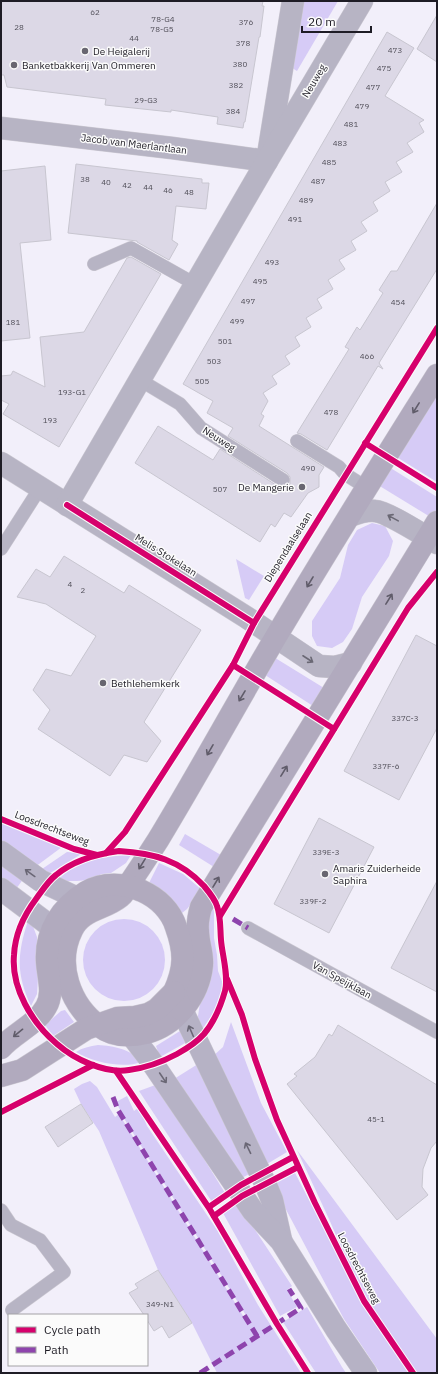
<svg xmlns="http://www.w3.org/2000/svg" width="438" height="1374" font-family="'IBM Plex Sans',sans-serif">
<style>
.green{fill:#d6cbf6}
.building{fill:#dcd8e6;stroke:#c8c6d0}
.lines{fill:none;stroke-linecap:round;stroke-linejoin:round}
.lane-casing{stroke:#cdcad3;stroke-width:14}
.street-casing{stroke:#cdcad3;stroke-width:23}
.secondary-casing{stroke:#cdcad3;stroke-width:23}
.primary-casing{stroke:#cdcad3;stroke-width:23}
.lane{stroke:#b7b4c4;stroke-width:13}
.street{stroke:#b7b4c4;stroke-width:22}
.secondary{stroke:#b6b2c5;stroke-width:22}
.primary{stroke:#b1aabe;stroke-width:22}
.quiet{stroke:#8e44ad;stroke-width:5;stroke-dasharray:10 5;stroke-linecap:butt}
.cycleway-casing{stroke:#fbfbfb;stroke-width:8}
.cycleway{stroke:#d6006c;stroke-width:6}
.oneway{stroke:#605c6a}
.oneway2{stroke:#6a6874}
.oneway3{stroke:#6a6775}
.poi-dot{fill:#686670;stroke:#fbfbfb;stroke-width:1.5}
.labels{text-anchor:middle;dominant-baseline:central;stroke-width:3;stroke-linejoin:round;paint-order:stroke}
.number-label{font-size:8px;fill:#504e58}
.poi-label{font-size:10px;fill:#1e1c25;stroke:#fbfbfb;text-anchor:start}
.street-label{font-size:10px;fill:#1e1c25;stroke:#fbfbfb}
</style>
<rect width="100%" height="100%" fill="#f2effa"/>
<g class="green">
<polygon points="299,1 338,1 297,71 289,66"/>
<polygon points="437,389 437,482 395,456"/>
<polygon points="389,467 437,497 437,509 432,518 378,485"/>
<polygon points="372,523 385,526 393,541 389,556 362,597 352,629 343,642 332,648 317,646 312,636 312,621 340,578 348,545 357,530"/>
<polygon points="236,559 264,576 249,600 245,598"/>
<polygon points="272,656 324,688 313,706 262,673"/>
<polygon points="1,823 62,847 35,867 1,842"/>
<polygon points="185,834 221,855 214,867 179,845"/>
<polygon points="67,852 83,853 47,875 42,869"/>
<path d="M 131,855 L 126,863 L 111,873 L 102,874 L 89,880 L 77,881 L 66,881 L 59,879 C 78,860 105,856 131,855 Z"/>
<polygon points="1,862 24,878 16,889 1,879"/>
<polygon points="159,863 183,874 202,890 187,909 182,913 172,900 149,883"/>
<polygon points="212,907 214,911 214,938 217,955 218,971 223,984 223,990 212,1015 203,1028 199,1028 198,1016 200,1003 212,962 208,930 208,920"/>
<circle cx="124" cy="960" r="41"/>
<path d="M 28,921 L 31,921 L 37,937 L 38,978 L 37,994 L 31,1006 C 16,974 17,954 28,921 Z"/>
<polygon points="65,1010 74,1022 53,1036 45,1025 61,1011"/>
<polygon points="231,1022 261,1103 287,1152 267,1164 212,1057 223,1047"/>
<polygon points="180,1031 187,1042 160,1057 156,1046"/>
<path d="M 98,1045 C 114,1046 131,1049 141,1062 C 123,1069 92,1062 76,1052 C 82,1048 90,1046 98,1045 Z"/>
<polygon points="198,1064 253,1172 238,1180 174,1079"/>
<polygon points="90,1081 97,1087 115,1117 119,1114 245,1319 247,1317 125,1120 116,1102 127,1096 134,1111 139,1107 147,1126 217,1230 258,1305 301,1373 217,1373 192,1323 158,1270 99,1131 81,1104 74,1089 82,1084"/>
<polygon points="158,1084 225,1193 212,1202 139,1091"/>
<polygon points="297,1150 437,1339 437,1373 415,1373 366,1298 352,1272 329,1219"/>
<polygon points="295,1173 356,1290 369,1312 412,1373 380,1373 344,1319 273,1185"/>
<polygon points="238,1204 292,1286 287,1290 297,1307 280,1316 223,1213"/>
<polygon points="307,1307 342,1367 346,1373 316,1373 283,1322"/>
</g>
<g class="building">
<polygon points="1,1 263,1 262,6 264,6 260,37 259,37 245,122 244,122 243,128 217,124 218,117 171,110 171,112 105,105 106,99 7,87 4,75 1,75"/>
<polygon points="437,15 437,62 417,49"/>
<polygon points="387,32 414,48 385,96 424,120 419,123 424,132 407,143 413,152 396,162 402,172 385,182 390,191 373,202 378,211 361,222 367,231 351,241 356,250 339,260 345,269 328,280 333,289 317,299 322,308 306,318 311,327 295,337 300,346 285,356 290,364 272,376 277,384 263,393 268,401 261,414 264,416 259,426 324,467 319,475 319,487 308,493 291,517 284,513 275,527 271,524 260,542 135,463 158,426 213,460 220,449 279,487 286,487 290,484 290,477 287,473 228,436 233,428 207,413 213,401 183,384"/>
<polygon points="76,164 202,179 202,183 209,183 206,209 176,206 172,240 178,244 169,260 137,242 137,241 68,233"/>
<polygon points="45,166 51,240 20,243 30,338 1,341 1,171"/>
<polygon points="437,203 437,269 379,363 383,369 378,366 327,450 301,434 297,433 349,349 345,347 357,327 360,330 383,293 379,290 391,271 397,271"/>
<polygon points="131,257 161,274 59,447 3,414 9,404 1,400 1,376 11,375 13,371 45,387 40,337 84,332 127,258"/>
<polygon points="64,556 124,593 129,585 201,630 144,722 161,741 147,762 124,755 110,776 38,729 50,710 33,690 46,669 71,676 96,636 46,604 17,597 36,569 50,577"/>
<polygon points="416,635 437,646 437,728 399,800 344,771"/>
<polygon points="319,818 374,847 329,933 274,904"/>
<polygon points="437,881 437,992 391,968"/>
<polygon points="338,1025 437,1085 437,1141 431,1148 423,1169 422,1187 428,1195 397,1220 287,1084 297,1076 294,1074 315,1057 329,1034 332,1036"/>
<polygon points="81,1104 93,1123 58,1147 45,1127"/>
<polygon points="158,1270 192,1323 169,1338 162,1326 154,1331 147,1320 147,1315 144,1315 129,1293 138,1288 135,1284"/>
</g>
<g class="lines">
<defs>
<g id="lane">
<polyline points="94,264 131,248 195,284"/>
<polyline points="140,380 180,404 201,428 283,480"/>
<polyline points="297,441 339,467 345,474 367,488"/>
<polyline points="1,549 40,488"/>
<polyline points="248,928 437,1032"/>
<polyline points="1,1210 11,1225 40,1240 64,1272 12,1310"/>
</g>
<g id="street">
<polyline points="1,128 172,148 267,161 293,1"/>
<polyline points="1,463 246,617 319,666 335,667 351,663"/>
<polyline points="67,505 267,161 362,1"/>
<path d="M 350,516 C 358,513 367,510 375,511 C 388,512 424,536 437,543"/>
</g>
<g id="secondary">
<polyline points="1,852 41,881 77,898"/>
<polyline points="1,889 53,928"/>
<polyline points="182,1010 265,1183 272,1200 281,1240"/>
<polyline points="132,1036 149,1058 253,1211 281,1241 336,1329 366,1373"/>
</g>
<g id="primary">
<path d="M 437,375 C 382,463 327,550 274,640 C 235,706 198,774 158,840 C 149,854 140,868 131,881 C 128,887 125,893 120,897 C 104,910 82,909 72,930 C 55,964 70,1005 99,1026 C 113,1037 129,1037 146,1033 C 176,1025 199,996 202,965 C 203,953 198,943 198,931 C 197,923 199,914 201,907 L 437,522"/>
<path d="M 1,1048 C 14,1033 36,1025 46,1007 C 54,994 48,977 47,962 C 45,932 61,907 86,892 C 103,882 125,883 142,891 C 158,898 171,911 176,927 C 185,952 185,968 174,992 L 182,1010"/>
<polyline points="1,1076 22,1070 86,1029 117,1018 135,1017 148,1014 157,1009 174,992"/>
</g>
</defs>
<use href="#lane" class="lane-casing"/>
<use href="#street" class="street-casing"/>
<use href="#secondary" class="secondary-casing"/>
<use href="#primary" class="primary-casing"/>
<use href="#lane" class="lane"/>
<use href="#street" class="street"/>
<use href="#secondary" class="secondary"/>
<use href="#primary" class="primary"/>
<g class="quiet">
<polyline points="233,919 248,928"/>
<polyline points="113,1097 118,1110 257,1336"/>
<polyline points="200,1373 301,1308 289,1289"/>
</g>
<defs>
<g id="cycleway">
<polyline points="365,443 437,488"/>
<polyline points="67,505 254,623"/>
<polyline points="233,665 334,729"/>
<polyline points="1,819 74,849 97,855"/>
<path d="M 119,851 C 153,853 180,860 204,886 C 209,892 215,899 217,906 C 221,917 220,928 221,940 C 222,954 229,977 225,991 C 221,1005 214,1022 204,1034 C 197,1042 186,1049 177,1054 C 162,1062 145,1068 129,1070 C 105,1074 74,1059 57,1044 C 32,1023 11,988 14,955 C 15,934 24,915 36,899 C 42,891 48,881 56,875 C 74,860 96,854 119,851 Z"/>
<polyline points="106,853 125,832 233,665 254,623 437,328"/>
<polyline points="220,916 408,608 437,572"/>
<polyline points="227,979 242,1015 255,1059 277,1120 315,1203 364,1301 413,1373"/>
<polyline points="116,1071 209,1208 277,1324 308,1373"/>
<polyline points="1,1112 93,1065"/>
<polyline points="209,1207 241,1185 293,1157"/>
<polyline points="214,1216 242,1196 298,1167"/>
</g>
</defs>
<use href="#cycleway" class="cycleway-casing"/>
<use href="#cycleway" class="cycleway"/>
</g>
<defs><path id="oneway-shaft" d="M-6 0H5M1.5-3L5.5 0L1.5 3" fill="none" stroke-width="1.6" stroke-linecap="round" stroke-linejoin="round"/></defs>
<g class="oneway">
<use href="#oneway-shaft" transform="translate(416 408) rotate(122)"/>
<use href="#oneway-shaft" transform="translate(310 582) rotate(121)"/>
<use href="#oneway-shaft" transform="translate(389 599) rotate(-58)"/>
<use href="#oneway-shaft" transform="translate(242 696) rotate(121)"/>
<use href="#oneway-shaft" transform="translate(210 750) rotate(120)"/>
<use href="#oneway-shaft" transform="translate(284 771) rotate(-58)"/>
<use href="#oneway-shaft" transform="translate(142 864) rotate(122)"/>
<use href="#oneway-shaft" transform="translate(216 882) rotate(-59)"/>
<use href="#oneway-shaft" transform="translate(18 1033) rotate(141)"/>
</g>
<g class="oneway2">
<use href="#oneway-shaft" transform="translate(393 518) rotate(-151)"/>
<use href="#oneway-shaft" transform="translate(308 659) rotate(33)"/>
</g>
<g class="oneway3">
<use href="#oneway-shaft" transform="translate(30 873) rotate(-144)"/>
<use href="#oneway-shaft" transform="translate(191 1031) rotate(-114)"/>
<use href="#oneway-shaft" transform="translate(163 1078) rotate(56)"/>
<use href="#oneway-shaft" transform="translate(248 1148) rotate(-116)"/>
</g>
<g class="poi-dot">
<circle cx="85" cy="51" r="4"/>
<circle cx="14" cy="65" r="4"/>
<circle cx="302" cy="487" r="4"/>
<circle cx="103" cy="683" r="4"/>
<circle cx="325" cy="874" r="4"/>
</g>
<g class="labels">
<g class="number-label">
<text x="95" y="12">62</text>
<text x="163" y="19">78-G4</text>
<text x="246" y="22">376</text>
<text x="19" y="27">28</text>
<text x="162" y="29">78-G5</text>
<text x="134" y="38">44</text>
<text x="243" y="43">378</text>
<text x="395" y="50">473</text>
<text x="240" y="64">380</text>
<text x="384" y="68">475</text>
<text x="236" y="85">382</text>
<text x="373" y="87">477</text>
<text x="146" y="100">29-G3</text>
<text x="362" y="106">479</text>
<text x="233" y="111">384</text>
<text x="351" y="124">481</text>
<text x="340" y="143">483</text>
<text x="329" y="162">485</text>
<text x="85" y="179">38</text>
<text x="318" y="181">487</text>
<text x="106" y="182">40</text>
<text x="127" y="185">42</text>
<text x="148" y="187">44</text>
<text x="168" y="190">46</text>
<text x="189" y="192">48</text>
<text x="306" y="200">489</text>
<text x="295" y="219">491</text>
<text x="272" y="262">493</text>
<text x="260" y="281">495</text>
<text x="248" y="301">497</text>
<text x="398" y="302">454</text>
<text x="237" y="321">499</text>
<text x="13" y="322">181</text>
<text x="225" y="341">501</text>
<text x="367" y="356">466</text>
<text x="214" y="361">503</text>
<text x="202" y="381">505</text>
<text x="72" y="392">193-G1</text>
<text x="331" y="412">478</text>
<text x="50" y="420">193</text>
<text x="308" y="468">490</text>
<text x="220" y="489">507</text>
<text x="70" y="584">4</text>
<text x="83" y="590">2</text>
<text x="405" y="718">337C-3</text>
<text x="386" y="766">337F-6</text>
<text x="326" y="852">339E-3</text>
<text x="313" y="901">339F-2</text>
<text x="376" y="1119">45-1</text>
<text x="160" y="1304">349-N1</text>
</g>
<g class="poi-label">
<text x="93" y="51">De Heigalerij</text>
<text x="22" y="65">Banketbakkerij Van Ommeren</text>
<text x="294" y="487" text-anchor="end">De Mangerie</text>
<text x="111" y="683">Bethlehemkerk</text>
<text x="333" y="868">Amaris Zuiderheide<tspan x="333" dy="12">Saphira</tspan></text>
</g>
<g class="street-label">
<text transform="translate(314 81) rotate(-59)">Neuweg</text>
<text transform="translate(134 144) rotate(7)">Jacob van Maerlantlaan</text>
<text transform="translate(219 439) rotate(33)">Neuweg</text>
<text transform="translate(288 547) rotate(-58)">Diependaalselaan</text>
<text transform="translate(166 555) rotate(32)">Melis Stokelaan</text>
<text transform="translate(52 828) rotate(21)">Loosdrechtseweg</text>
<text transform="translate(342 980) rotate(29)">Van Speijklaan</text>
<text transform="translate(359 1268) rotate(62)">Loosdrechtseweg</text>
</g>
</g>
<rect width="438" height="1374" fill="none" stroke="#1e1c25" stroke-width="4"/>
<rect x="8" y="1314" width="140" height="52" fill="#fbfbfb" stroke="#a3a2a5"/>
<rect x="16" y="1327" width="20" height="6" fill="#d6006c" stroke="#a3a2a5"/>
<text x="44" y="1334" font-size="12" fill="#1e1c25">Cycle path</text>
<rect x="16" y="1347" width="20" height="6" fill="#8e44ad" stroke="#a3a2a5"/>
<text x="44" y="1354" font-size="12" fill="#1e1c25">Path</text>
<path d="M302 26v6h69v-6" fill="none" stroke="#1e1c25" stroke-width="2"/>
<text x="308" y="26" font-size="12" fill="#1e1c25" stroke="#fbfbfb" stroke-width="3" paint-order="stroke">20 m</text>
</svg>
